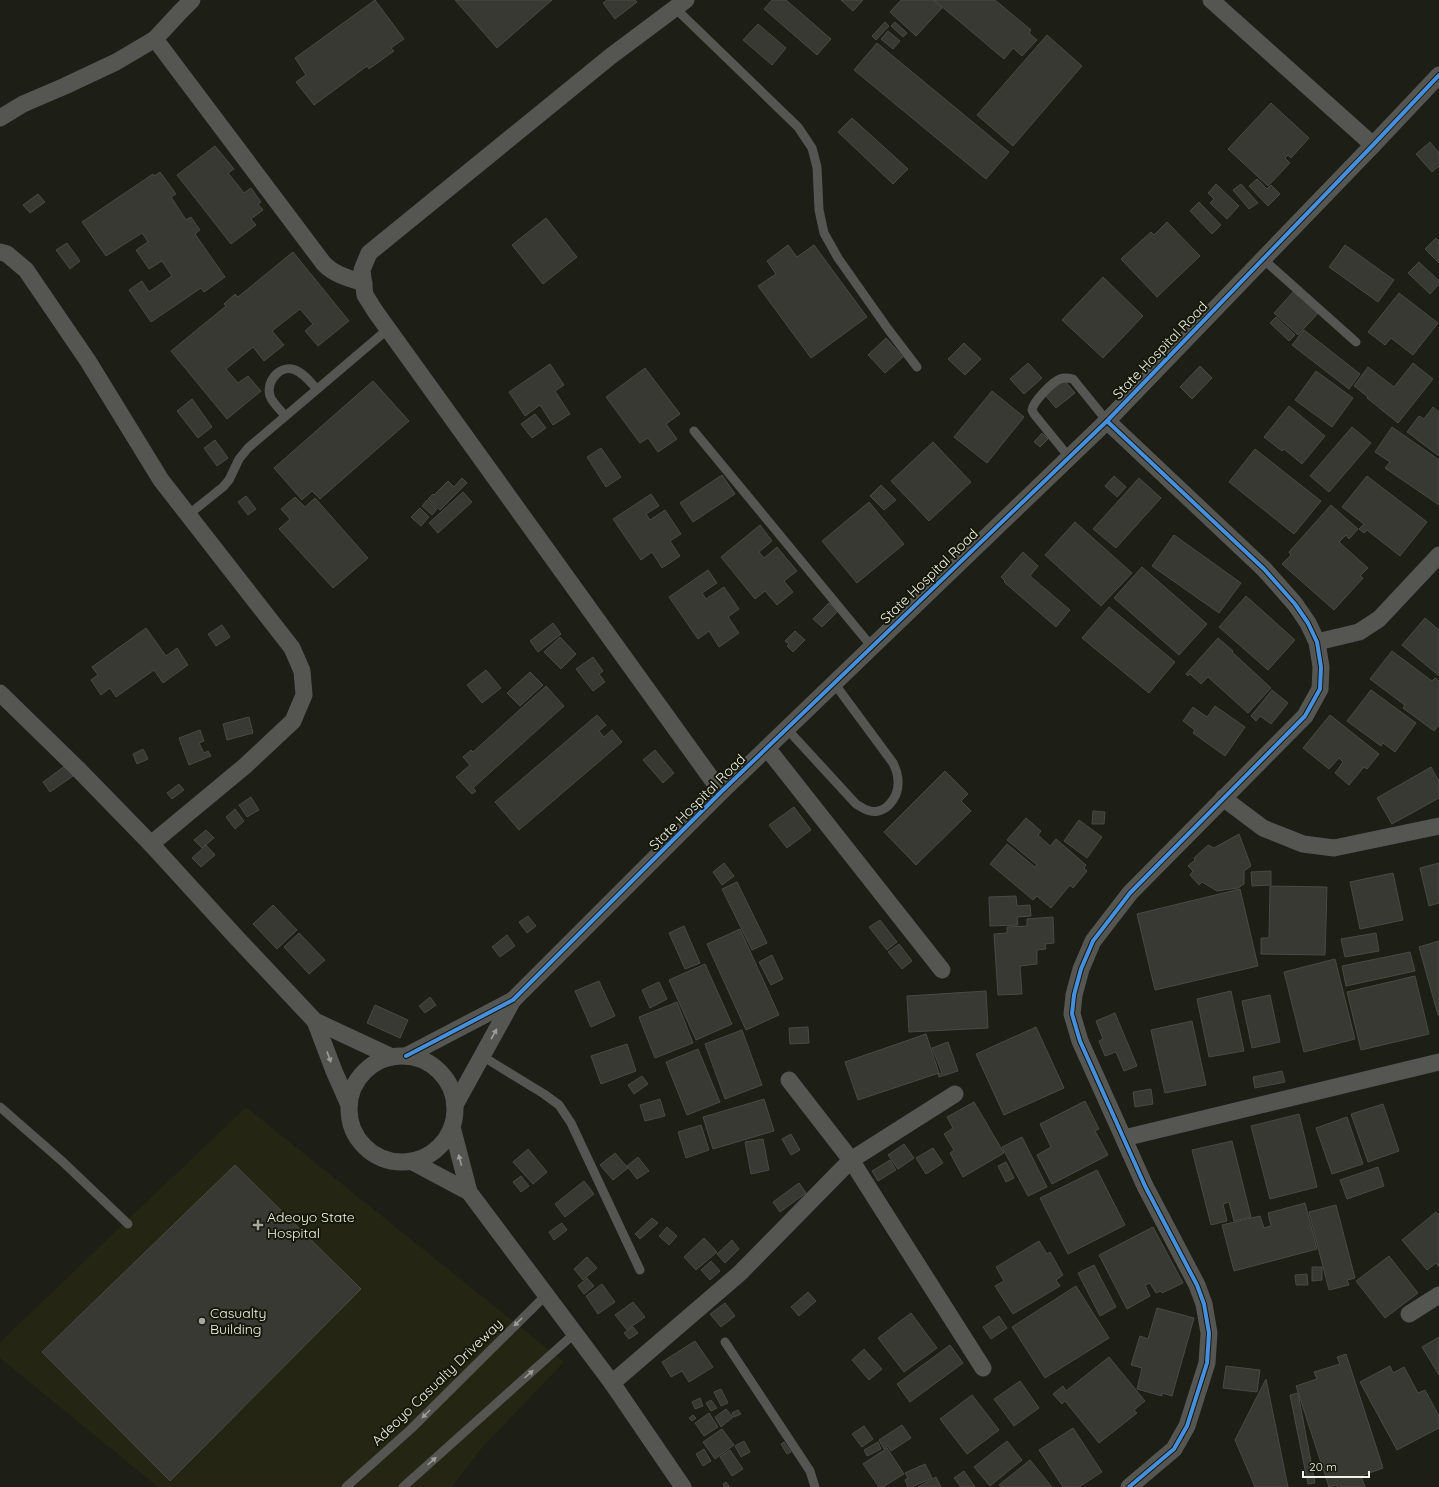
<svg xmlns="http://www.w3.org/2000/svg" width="1439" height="1487" font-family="Quicksand,sans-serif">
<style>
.built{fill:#242613}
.building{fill:#383933;stroke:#494a43}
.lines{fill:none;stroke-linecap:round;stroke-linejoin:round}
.lane{stroke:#555652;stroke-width:9}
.street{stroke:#555652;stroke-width:17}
.cycleway-casing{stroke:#16180a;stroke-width:6}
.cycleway{stroke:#468fdf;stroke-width:4}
.oneway{fill:#9b9d96}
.poi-dot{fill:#a7a89f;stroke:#16180a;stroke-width:1.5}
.labels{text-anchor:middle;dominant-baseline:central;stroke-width:4;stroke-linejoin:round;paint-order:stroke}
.street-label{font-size:14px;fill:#f1f3e9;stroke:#16180a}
.poi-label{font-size:14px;fill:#f1f3e9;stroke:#16180a;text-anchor:start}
</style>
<rect width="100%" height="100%" fill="#1d1e16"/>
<polygon class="built" points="246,1107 564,1362 481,1449 452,1487 158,1487 0,1358 0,1342"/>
<g class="building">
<polygon points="375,0 404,39 391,48 394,51 369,69 367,66 314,105 296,82 306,75 295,58"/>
<polygon points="455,0 552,0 497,48"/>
<polygon points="607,0 635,0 637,2 615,19 603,3"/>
<polygon points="772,0 786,0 831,39 817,55 764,9"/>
<polygon points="841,0 863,0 853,11"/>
<polygon points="901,0 933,0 942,8 916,36 890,12"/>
<polygon points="934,0 995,0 1031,30 1029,33 1037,40 1022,56 1013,48 1004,59"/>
<polygon points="885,22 889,26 876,40 872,36"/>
<polygon points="895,22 907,33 903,37 891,26"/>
<polygon points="758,24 786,48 772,65 743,40"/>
<polygon points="888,31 900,41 893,49 881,39"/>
<polygon points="1047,35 1082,66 1013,146 977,115"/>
<polygon points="877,43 1009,152 986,179 854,70"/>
<polygon points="1271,103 1309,138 1291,158 1288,155 1285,158 1290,163 1268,186 1228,149"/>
<polygon points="852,118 908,169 893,184 838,132"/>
<polygon points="1430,142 1439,153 1439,166 1432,172 1416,154"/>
<polygon points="215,146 234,169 228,173 244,193 251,188 261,202 258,204 263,210 251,219 256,225 231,244 177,175"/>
<polygon points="160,172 176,194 171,197 186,220 191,217 200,230 195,234 225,277 204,292 201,288 151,322 129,290 142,281 149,292 172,276 162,261 149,269 136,250 148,242 142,233 106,256 82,222 153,174 154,176"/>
<polygon points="1257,179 1267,189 1271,185 1280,194 1268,206 1249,186"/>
<polygon points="1216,184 1239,206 1227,219 1210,203 1214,199 1208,193"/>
<polygon points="1241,184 1258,203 1249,209 1233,190"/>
<polygon points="38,194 45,202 30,213 23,205"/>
<polygon points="1199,202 1221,225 1212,234 1190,211"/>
<polygon points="546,218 577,257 543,284 512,245"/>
<polygon points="1167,222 1200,256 1157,297 1121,259 1151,232 1154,235"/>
<polygon points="1436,238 1439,241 1439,263 1425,249"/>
<polygon points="67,243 80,261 70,269 56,250"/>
<polygon points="788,245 797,257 814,245 867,317 811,358 758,286 776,274 767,261"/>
<polygon points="1345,245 1394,280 1378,302 1329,267"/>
<polygon points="293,252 349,321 318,346 305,331 313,324 300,309 272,331 284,345 264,361 253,347 226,369 238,383 248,376 261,391 227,419 171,351 226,306 224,304 235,294 238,297"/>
<polygon points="1419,262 1439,281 1439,284 1430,294 1408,273"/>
<polygon points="1103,277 1143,316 1103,358 1062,320"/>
<polygon points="1295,290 1319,312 1298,335 1274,313"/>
<polygon points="1399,293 1438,323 1413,355 1391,338 1385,345 1368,332"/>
<polygon points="1276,317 1295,335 1289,341 1270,323"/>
<polygon points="1304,330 1360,374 1349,389 1292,345"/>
<polygon points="886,338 903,357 885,373 868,355"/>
<polygon points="964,343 981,359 965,375 948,359"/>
<polygon points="1028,363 1042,378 1024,394 1010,379"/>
<polygon points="1413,363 1433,379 1398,423 1367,398 1368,397 1354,386 1368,367 1394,387"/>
<polygon points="550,364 564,385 555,391 570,414 553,425 540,405 525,416 509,392"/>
<polygon points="1200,366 1212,378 1192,399 1180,387"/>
<polygon points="645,368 680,414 666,424 677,439 658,452 648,438 640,443 606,397"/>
<polygon points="1316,371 1353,398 1332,427 1295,400"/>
<polygon points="1064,380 1075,393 1056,408 1045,395"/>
<polygon points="373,381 409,421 320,499 312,491 302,500 274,468"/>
<polygon points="992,391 1024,417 987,463 954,437"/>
<polygon points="192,399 212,427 198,438 177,411"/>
<polygon points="1289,406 1325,436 1302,464 1284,449 1282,451 1264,437"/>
<polygon points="1433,407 1439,412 1439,456 1407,432 1419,416 1424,419"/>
<polygon points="535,414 546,428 532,438 521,424"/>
<polygon points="1352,427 1371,443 1329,492 1310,476"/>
<polygon points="1392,427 1439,460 1439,505 1385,468 1390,462 1375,452"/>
<polygon points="1042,433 1048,439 1040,447 1034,442"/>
<polygon points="215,440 228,458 217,466 204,448"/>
<polygon points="933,442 971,482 929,521 891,481"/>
<polygon points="601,448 621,477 606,487 587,457"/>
<polygon points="1255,449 1321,501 1294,534 1229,482"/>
<polygon points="722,475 735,494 693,522 680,503"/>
<polygon points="1114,476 1126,487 1117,497 1105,486"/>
<polygon points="1367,476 1427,522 1400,556 1367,530 1364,533 1359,529 1364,524 1342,507"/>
<polygon points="462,478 467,483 440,510 428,499 433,494 434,495 448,481 454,487"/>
<polygon points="1139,478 1161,498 1116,548 1093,529"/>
<polygon points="881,485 896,500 884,510 870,496"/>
<polygon points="463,492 472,502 438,533 429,523"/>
<polygon points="651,494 659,506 646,514 650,520 665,510 681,534 670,541 680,556 662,568 652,552 641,560 613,519"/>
<polygon points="246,496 256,509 248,515 238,502"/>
<polygon points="295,497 305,507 315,498 368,558 333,588 279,529 290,519 281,509"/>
<polygon points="427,500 437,509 432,515 422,506"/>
<polygon points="869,502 904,544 857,583 822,541"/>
<polygon points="1331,505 1358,529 1349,539 1346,535 1339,542 1368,568 1360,576 1363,578 1334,610 1282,564 1291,555 1289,552"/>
<polygon points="420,508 429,517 421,526 411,517"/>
<polygon points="1075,522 1132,573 1101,606 1045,555"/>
<polygon points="760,525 772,541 759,552 764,558 777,547 797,571 784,581 793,592 777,605 765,591 755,599 721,557"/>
<polygon points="1174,535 1241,583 1219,613 1152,566"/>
<polygon points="1023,552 1038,566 1030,576 1070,610 1056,627 1004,582 1005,581 1001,577"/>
<polygon points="1142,567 1207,624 1179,655 1114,598"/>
<polygon points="708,570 717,583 702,593 706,599 724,587 739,609 728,617 739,633 719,647 709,631 698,639 669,597"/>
<polygon points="1246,596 1295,640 1268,670 1219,627"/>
<polygon points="829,603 838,611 822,627 813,619"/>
<polygon points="1109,607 1175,662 1149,693 1082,638"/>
<polygon points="1425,618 1439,630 1439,676 1402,645"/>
<polygon points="553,623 561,634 538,652 530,641"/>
<polygon points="222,625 230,637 216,646 208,634"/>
<polygon points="146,628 166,656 177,648 188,665 163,683 154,670 116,697 110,688 101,695 91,680 98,675 92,667"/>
<polygon points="795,631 805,640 793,652 787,646 789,644 785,641"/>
<polygon points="560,637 576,654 561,669 544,652"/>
<polygon points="1218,638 1233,651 1232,652 1271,688 1248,713 1208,677 1201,684 1190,674 1188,676 1186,674"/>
<polygon points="1392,651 1432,681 1435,678 1439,681 1439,725 1434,731 1403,708 1405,705 1402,703 1370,679"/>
<polygon points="593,657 603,671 599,674 605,682 593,691 576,669"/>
<polygon points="486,670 501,688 482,703 467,685"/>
<polygon points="530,672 543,685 520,706 507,693"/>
<polygon points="546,686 564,706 473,788 476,791 472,794 456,777 470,765 463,757 471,750 473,752"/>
<polygon points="1272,690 1288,703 1271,724 1260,716 1256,721 1251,716"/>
<polygon points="1371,690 1416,723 1395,752 1383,743 1381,746 1347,721"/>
<polygon points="1215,706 1245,727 1225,756 1193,733 1195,730 1183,721 1193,707 1207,717"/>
<polygon points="597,715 606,725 599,731 604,737 612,730 622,742 519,830 495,802"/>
<polygon points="1330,715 1379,754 1367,769 1364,767 1349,785 1335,773 1343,762 1339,758 1329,769 1303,748"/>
<polygon points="249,717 253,733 227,740 223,724"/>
<polygon points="200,730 204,741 199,743 204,753 208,751 211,756 189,765 179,738"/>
<polygon points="143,749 148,759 137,764 133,754"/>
<polygon points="655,750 674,773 663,783 643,760"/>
<polygon points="65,766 73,776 50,792 43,782"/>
<polygon points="1431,767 1439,781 1439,798 1392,824 1377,798"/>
<polygon points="945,771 968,794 961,801 971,811 916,865 884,832"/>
<polygon points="179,784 184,790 172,799 167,793"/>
<polygon points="251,797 259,810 247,817 239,805"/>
<polygon points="794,807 811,830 787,848 769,825"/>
<polygon points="235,809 244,821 235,829 226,817"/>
<polygon points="1093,811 1105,812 1104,824 1092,824"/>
<polygon points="1026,818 1041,831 1038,835 1050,846 1056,839 1086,865 1084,868 1087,871 1073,888 1070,885 1051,908 1037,896 1033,900 990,864 1007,844 1035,867 1037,865 1007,840"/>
<polygon points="1079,820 1102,837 1087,858 1064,841"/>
<polygon points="206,830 214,838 202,848 194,840"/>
<polygon points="1239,834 1251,866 1244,871 1244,884 1238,888 1217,891 1202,882 1199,885 1190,875 1193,871 1188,866 1195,860 1194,858 1208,845 1214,848"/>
<polygon points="206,845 215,855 201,867 192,858"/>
<polygon points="724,863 734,876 722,885 713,872"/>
<polygon points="1439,863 1439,903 1429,906 1420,868"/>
<polygon points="1271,871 1271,885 1252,886 1251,872"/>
<polygon points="1393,873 1403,920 1360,929 1350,882"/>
<polygon points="737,882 767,943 752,950 722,889"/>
<polygon points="1270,886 1327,887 1325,955 1261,954 1261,938 1269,938"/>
<polygon points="1240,889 1258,966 1155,990 1137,914"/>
<polygon points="1016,896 1017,906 1030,905 1031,916 1017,917 1018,925 990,926 989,897"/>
<polygon points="273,905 297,930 277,949 253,924"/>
<polygon points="528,916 536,926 527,933 519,922"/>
<polygon points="1053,917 1054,943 1045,944 1046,949 1037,950 1037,964 1020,966 1022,994 998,995 994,934 1007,933 1007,927 1027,926 1027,919"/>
<polygon points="880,920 897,942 887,950 869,927"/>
<polygon points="684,926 700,963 685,969 669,933"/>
<polygon points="740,929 779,1015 746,1030 707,944"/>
<polygon points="299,933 325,960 309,974 284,947"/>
<polygon points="1376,933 1379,951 1345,957 1341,939"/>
<polygon points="507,935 515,946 500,957 492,947"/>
<polygon points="1439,941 1439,1015 1438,1015 1419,947"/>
<polygon points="899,944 912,961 902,969 888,952"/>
<polygon points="1410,952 1415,971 1346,986 1342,966"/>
<polygon points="772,955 783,979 771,985 759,962"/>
<polygon points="1335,959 1355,1039 1304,1052 1284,972"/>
<polygon points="705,964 732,1024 696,1040 669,980"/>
<polygon points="1415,976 1429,1034 1361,1050 1347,992"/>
<polygon points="599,981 615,1016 591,1027 575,991"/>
<polygon points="659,982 667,999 650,1008 642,990"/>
<polygon points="986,991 988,1028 909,1032 907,996"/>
<polygon points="1231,991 1244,1051 1209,1057 1197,999"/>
<polygon points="1270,995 1280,1042 1252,1048 1242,1001"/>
<polygon points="430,997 436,1005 425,1013 419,1006"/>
<polygon points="677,1002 693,1043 655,1058 639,1017"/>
<polygon points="375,1005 408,1020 400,1038 367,1023"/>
<polygon points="1115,1013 1137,1066 1124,1071 1116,1052 1105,1056 1099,1041 1103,1039 1096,1021"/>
<polygon points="1192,1021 1206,1085 1165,1093 1151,1030"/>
<polygon points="808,1027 809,1043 790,1044 789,1028"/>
<polygon points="1036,1027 1064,1088 1004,1115 976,1054"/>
<polygon points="742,1030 762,1085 725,1099 705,1044"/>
<polygon points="926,1034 939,1073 858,1100 845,1062"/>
<polygon points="948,1042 958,1071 939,1077 938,1074 942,1073 932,1048"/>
<polygon points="627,1044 636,1071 601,1084 591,1056"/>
<polygon points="698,1049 720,1102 687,1115 666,1062"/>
<polygon points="1282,1071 1285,1082 1255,1088 1253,1077"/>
<polygon points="642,1076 648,1084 634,1094 628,1085"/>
<polygon points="1151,1089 1153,1104 1135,1107 1133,1092"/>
<polygon points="660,1099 665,1116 645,1121 640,1105"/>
<polygon points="764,1099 774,1131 713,1149 703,1117"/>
<polygon points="1085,1101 1099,1129 1095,1131 1108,1155 1052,1184 1037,1155 1051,1147 1040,1124"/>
<polygon points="974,1102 1004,1153 963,1177 950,1153 954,1150 944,1134 953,1128 947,1117"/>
<polygon points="1383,1104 1399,1151 1368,1162 1351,1114"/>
<polygon points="1299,1114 1317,1187 1270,1199 1251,1126"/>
<polygon points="1347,1117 1363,1164 1332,1174 1316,1128"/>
<polygon points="701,1125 709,1150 686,1158 678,1132"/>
<polygon points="791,1134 800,1150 791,1155 782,1139"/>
<polygon points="1022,1137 1047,1187 1028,1196 1002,1147"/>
<polygon points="763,1139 769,1170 751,1174 745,1142"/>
<polygon points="1232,1141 1251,1217 1234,1221 1229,1202 1223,1204 1227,1221 1211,1225 1192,1150"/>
<polygon points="904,1144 914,1158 898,1169 888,1155"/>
<polygon points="933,1148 943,1163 926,1174 916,1158"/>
<polygon points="528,1149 547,1172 533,1184 513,1162"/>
<polygon points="615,1153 628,1168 613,1180 600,1165"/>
<polygon points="638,1157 649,1171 637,1179 627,1166"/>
<polygon points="890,1160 896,1170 878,1181 872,1171"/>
<polygon points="1006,1162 1014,1178 1006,1182 998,1166"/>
<polygon points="235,1165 361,1289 170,1481 42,1352"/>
<polygon points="1378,1167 1384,1186 1347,1199 1340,1180"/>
<polygon points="1097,1170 1125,1225 1068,1254 1040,1198"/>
<polygon points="521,1176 529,1186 521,1192 513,1182"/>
<polygon points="584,1181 594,1194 565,1217 555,1204"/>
<polygon points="799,1183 806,1193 780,1212 773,1202"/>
<polygon points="1305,1203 1317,1249 1234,1271 1222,1225 1260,1216 1264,1228 1271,1226 1268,1213"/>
<polygon points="1336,1205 1355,1278 1347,1280 1349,1285 1329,1290 1309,1212"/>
<polygon points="1436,1212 1439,1215 1439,1267 1436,1263 1427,1270 1402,1240"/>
<polygon points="652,1218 658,1223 640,1239 635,1234"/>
<polygon points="562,1223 567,1230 554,1240 549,1232"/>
<polygon points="667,1227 677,1236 669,1245 659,1236"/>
<polygon points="1153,1227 1183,1283 1162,1293 1161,1291 1156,1293 1150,1283 1145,1285 1150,1296 1127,1309 1099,1255"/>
<polygon points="704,1238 717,1252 696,1270 684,1257"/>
<polygon points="732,1240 739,1249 725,1263 717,1254"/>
<polygon points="1039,1241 1047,1254 1050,1252 1063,1275 1056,1280 1060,1286 1013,1314 995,1286 1004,1281 996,1267"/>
<polygon points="1389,1256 1418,1293 1385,1318 1356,1281"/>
<polygon points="587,1257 597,1268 583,1280 574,1269"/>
<polygon points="711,1261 720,1271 710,1280 701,1270"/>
<polygon points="1094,1265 1116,1307 1100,1316 1078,1273"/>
<polygon points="1312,1267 1322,1267 1322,1280 1312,1281"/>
<polygon points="1307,1274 1308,1285 1296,1285 1295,1275"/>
<polygon points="587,1278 594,1286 584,1294 578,1286"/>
<polygon points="602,1284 615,1302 598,1314 586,1296"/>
<polygon points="1076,1286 1109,1338 1045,1378 1012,1327"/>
<polygon points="808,1292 816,1301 799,1316 791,1307"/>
<polygon points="633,1302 645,1317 627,1330 615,1315"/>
<polygon points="725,1303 735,1316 721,1327 710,1314"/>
<polygon points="1157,1308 1194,1318 1172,1396 1162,1393 1162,1396 1137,1389 1142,1368 1131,1365 1140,1336 1148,1339"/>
<polygon points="911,1313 937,1348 904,1372 878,1338"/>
<polygon points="999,1316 1007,1328 991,1339 983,1327"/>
<polygon points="633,1327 638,1333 629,1339 624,1333"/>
<polygon points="1439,1337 1439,1375 1422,1347"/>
<polygon points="695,1341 713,1367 689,1382 682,1371 671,1377 662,1362"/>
<polygon points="950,1345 963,1363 910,1402 897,1384"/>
<polygon points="864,1349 882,1369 869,1380 852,1360"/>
<polygon points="1346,1354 1383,1468 1361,1476 1365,1487 1338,1487 1337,1485 1329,1487 1296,1386 1317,1379 1314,1372 1340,1364 1337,1357"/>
<polygon points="1109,1357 1145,1401 1134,1410 1137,1413 1099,1443 1065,1401 1062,1404 1053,1394 1063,1386 1066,1391"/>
<polygon points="1226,1366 1260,1370 1257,1392 1223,1388"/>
<polygon points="1390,1366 1393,1373 1404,1367 1418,1393 1425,1390 1439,1416 1439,1428 1397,1450 1360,1382"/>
<polygon points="1266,1379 1288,1487 1255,1487 1235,1440"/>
<polygon points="1020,1381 1039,1408 1014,1426 994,1399"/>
<polygon points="721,1389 728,1403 721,1406 714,1392"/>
<polygon points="1298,1393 1315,1483 1308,1484 1290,1395"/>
<polygon points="972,1395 999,1430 967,1454 940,1419"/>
<polygon points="700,1398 703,1406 695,1409 692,1402"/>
<polygon points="711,1400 717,1408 711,1411 706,1403"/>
<polygon points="726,1409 733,1417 721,1427 715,1417"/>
<polygon points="738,1410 741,1414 734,1417 732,1413"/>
<polygon points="709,1413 718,1427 704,1436 695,1423"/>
<polygon points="693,1415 696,1418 692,1421 689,1418"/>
<polygon points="902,1425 911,1438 891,1451 888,1446 884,1449 879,1440"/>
<polygon points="864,1426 873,1439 862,1447 852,1434"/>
<polygon points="1073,1428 1102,1472 1079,1487 1063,1487 1039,1450"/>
<polygon points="722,1429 734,1445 715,1459 703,1442"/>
<polygon points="744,1441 750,1452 741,1457 735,1446"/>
<polygon points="1007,1441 1022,1460 990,1486 974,1467"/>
<polygon points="784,1442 791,1452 787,1454 781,1444"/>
<polygon points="878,1442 881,1449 867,1456 864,1450"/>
<polygon points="887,1448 904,1474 883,1487 879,1487 863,1464"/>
<polygon points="704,1449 711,1461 703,1466 696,1454"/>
<polygon points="730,1450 743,1469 732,1476 720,1457"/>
<polygon points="1030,1460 1052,1487 1001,1487 999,1485"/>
<polygon points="925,1464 932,1478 912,1487 908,1487 905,1480 908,1478 905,1473"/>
<polygon points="964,1471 975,1487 961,1487 954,1478"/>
<polygon points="936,1477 941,1487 918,1487"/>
<polygon points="726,1482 729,1486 728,1487 724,1487 723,1484"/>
</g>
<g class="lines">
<g class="lane">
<polyline points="675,8 798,127 812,148 817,167 819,210 824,233 838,258 888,329 917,367"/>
<polyline points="1263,259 1356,342"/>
<path d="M 285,416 C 281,410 273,404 270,396 C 265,380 283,361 299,372 C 306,376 312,384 317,389"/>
<polyline points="694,431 872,647"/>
<path d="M 1069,457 L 1034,414 L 1032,410 C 1033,402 1052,382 1060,379 C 1065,377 1069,378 1073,379 L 1107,421"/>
<polyline points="188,515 223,487 229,480 239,459 248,448 388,329"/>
<path d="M 787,729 L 856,804 C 860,806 863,809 867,810 C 885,817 899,797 898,781 C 898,774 896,769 893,763 L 834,683"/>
<polyline points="482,1056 544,1094 559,1105 571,1123 640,1270"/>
<polyline points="0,1107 63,1162 128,1224"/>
<polyline points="725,1342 810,1471 815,1487"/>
<polyline points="346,1487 411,1429 546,1295"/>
<polyline points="403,1487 575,1333"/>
</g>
<g class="street">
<polyline points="686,0 611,56 369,253 362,270 365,295 375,311 721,792"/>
<polyline points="1211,0 1373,145"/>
<path d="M 155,39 L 324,264 C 335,275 348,278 364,283"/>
<polyline points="0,118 23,104 65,86 116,62 155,39 180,12 192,0"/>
<polyline points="0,252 7,254 26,270 88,361 161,480 292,648 302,671 304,695 293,721 245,766 151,844"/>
<polyline points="1107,421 1264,569 1295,604 1308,623 1317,642 1321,667 1320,689 1305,716 1130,893 1093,941 1081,969 1074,995 1072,1014 1080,1041 1145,1186 1197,1285 1204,1304 1209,1333 1207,1363 1187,1426 1174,1449 1129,1487"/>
<polyline points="1317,642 1359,632 1379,619 1439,555"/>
<polyline points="0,693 77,768 151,844 235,936 315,1021 392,1057"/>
<polyline points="767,748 942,970"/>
<polyline points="1223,798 1263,828 1303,844 1334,848 1439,826"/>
<polyline points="315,1021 334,1071 349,1105"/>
<polyline points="406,1056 513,1000 721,792 1107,421 1373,145 1439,75"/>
<circle cx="402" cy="1109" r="53"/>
<polyline points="789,1080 851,1160 983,1368"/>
<polyline points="455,1105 513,1000"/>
<polyline points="452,1127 469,1192 612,1383 683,1487"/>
<polyline points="1124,1138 1439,1062"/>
<polyline points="411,1161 469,1192"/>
<polyline points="1409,1314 1439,1295"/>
<polyline points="612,1383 740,1273 851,1160 955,1094"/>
</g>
<defs>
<g id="cycleway">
<polyline points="1107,421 1264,569 1295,604 1308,623 1317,642 1321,667 1320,689 1305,716 1130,893 1093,941 1081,969 1074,995 1072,1014 1080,1041 1145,1186 1197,1285 1204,1304 1209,1333 1207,1363 1187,1426 1174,1449 1129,1487"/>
<polyline points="406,1056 513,1000 721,792 1107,421 1373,145 1439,75"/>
</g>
</defs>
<use href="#cycleway" class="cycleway-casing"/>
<use href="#cycleway" class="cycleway"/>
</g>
<defs><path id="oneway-solid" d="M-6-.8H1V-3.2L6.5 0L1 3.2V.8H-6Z"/></defs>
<g class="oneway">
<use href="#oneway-solid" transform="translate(494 1034) rotate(-61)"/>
<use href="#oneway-solid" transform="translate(329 1057) rotate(70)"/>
<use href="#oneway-solid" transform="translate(460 1160) rotate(-105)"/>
<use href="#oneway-solid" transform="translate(518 1322) rotate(135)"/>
<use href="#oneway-solid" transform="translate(529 1374) rotate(-42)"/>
<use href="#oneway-solid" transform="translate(426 1414) rotate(135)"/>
<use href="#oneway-solid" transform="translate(432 1461) rotate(-42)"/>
</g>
<g class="poi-dot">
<path d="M256 1219h4v4h4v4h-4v4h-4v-4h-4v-4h4z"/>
<circle cx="202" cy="1321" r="4"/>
</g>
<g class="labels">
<g class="street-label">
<text transform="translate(1160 350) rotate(-46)">State Hospital Road</text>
<text transform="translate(929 576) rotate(-44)">State Hospital Road</text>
<text transform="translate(697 802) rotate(-45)">State Hospital Road</text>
<text transform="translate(437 1382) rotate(-44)">Adeoyo Casualty Driveway</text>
</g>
<g class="poi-label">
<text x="267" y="1217">Adeoyo State<tspan x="267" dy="16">Hospital</tspan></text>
<text x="210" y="1313">Casualty<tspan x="210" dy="16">Building</tspan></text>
</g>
</g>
<path d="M1303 1471v6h66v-6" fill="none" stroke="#f1f3e9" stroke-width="2"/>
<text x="1309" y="1471" font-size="12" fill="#f1f3e9" stroke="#16180a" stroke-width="3" paint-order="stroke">20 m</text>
</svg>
